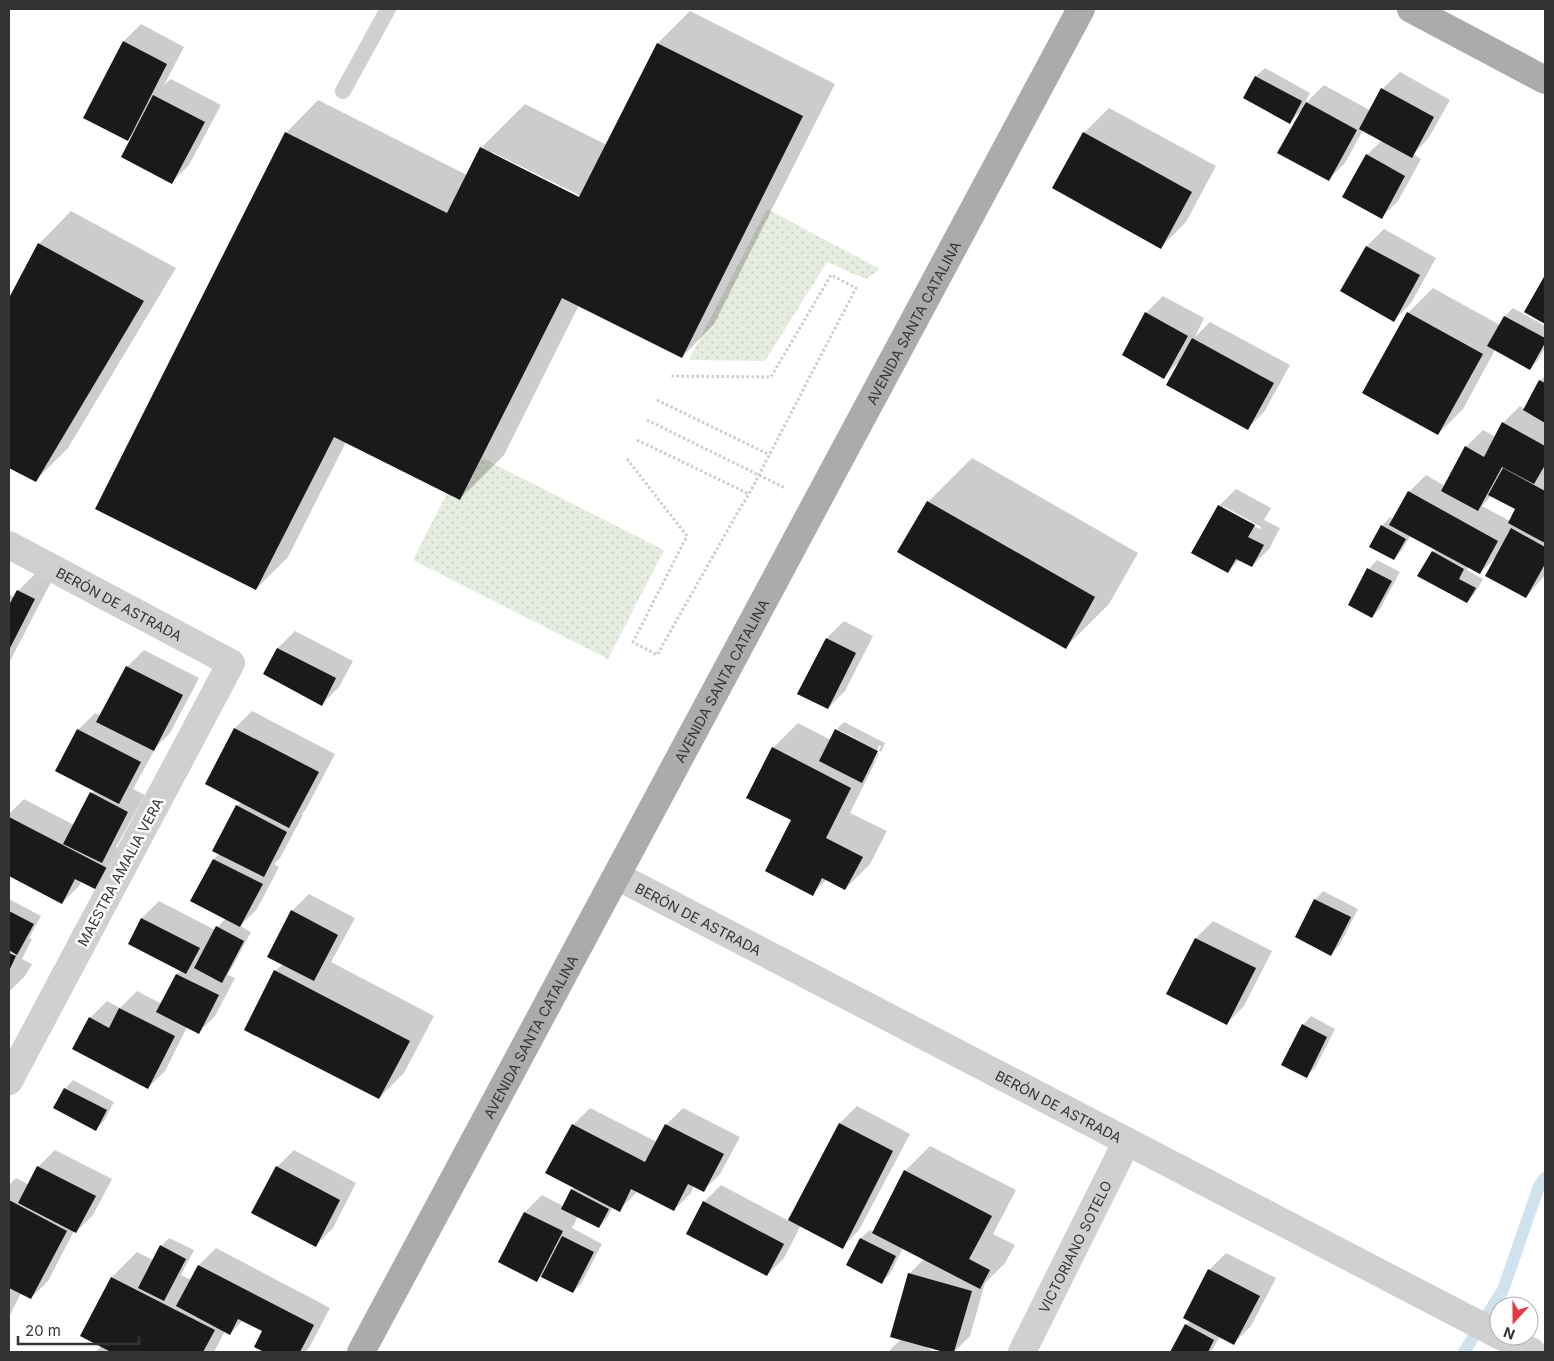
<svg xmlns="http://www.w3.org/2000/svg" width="1554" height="1361" font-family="Inter,sans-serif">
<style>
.grass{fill:url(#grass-dots)}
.shadow{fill:#0003;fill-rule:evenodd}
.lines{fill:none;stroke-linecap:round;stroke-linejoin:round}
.stream{stroke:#cfe2ee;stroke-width:12}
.building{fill:#1a1a1a}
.path{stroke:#cdcdcd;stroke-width:3;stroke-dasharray:2.5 2.5;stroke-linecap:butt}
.service{stroke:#d0d0d0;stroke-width:16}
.minor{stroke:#d0d0d0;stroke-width:28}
.primary{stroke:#ababab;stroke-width:28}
.labels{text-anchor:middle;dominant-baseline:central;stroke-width:5;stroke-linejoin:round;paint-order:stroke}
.street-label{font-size:14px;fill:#333;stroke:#fff}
</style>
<defs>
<pattern id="grass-dots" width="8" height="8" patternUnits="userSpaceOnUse" patternTransform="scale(1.25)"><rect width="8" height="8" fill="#e6ecdf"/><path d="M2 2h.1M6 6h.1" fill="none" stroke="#c6cbc0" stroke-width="1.8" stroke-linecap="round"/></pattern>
</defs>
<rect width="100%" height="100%" fill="#fff"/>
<g class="grass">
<polygon points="767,209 880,269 866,279 827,262 765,361 689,360"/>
<polygon points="482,458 664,550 608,659 413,560 447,493 461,500"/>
</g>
<g class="shadow">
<path d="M 690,11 L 835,84 L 714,324 L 682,357 L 579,305 L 504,455 L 460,499 L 346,442 L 288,557 L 256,589 L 286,133 L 318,100 L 467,175 L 481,148 L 525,104 L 607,145 L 658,43 ZM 492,152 L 581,196 L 581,199 L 491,154 Z"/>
<polygon points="141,24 184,47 164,85 171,79 221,105 189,165 172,182 134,133 127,140 85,117 124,41"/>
<polygon points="1265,68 1310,93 1303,106 1324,85 1371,111 1382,89 1400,72 1450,100 1428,139 1413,154 1421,159 1398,201 1381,218 1367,155 1382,140 1363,130 1345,163 1328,180 1302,110 1290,122 1245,98 1256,76"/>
<polygon points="1109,108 1216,166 1186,222 1161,247 1084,133"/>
<polygon points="71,211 176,268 68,448 36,480 9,467 9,301 39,244"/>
<polygon points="1384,229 1436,258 1411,303 1394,320 1342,291 1367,246"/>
<polygon points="1433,288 1500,325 1505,316 1513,308 1545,326 1545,348 1538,360 1530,369 1495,350 1463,409 1438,434 1408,313"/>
<polygon points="1163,296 1204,318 1195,337 1210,322 1290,365 1264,412 1247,429 1180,361 1164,377 1146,313"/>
<path d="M 1545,376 L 1545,575 L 1526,597 L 1497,556 L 1480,573 L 1468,567 L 1467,570 L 1483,579 L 1475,593 L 1467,602 L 1433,552 L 1436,549 L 1411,535 L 1402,550 L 1394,559 L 1382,526 L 1390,517 L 1394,519 L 1409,492 L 1426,475 L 1445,486 L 1466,447 L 1483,430 L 1496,437 L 1503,423 L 1520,406 L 1525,409 L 1540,381 ZM 1492,495 L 1517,509 L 1510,521 L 1482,506 Z"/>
<polygon points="972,458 1138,553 1109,604 1066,647 928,502"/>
<path d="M 1236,489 L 1271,508 L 1264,520 L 1280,528 L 1269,549 L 1252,566 L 1240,559 L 1228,571 L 1219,506 ZM 1223,506 L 1261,527 L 1260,529 L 1223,509 Z"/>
<polygon points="1377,560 1400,572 1380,609 1372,617 1349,604 1369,569"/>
<polygon points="35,574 51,582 9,663 9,594 14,597 18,591"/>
<polygon points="844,621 873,636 845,691 828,708 827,638"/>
<polygon points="295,631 353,661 339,687 322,704 264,674 278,648"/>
<polygon points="144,650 199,678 170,733 156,747 133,789 145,795 116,847 125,852 114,872 82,881 79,886 62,903 9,874 9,814 24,799 74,825 94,790 78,730 95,713 101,716 127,667"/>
<polygon points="252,711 335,754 306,809 302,814 303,815 280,858 274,864 279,867 257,909 240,926 251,932 228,975 235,978 215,1016 198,1033 187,1027 165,1071 148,1088 90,1018 107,1001 120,1008 137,991 162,1004 177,974 182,970 130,943 142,918 159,901 215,930 226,918 192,901 214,859 220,853 237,806 241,802 235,728"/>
<polygon points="844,722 885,743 881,752 879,751 881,746 879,745 877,750 837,729 837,732 871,761 874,761 878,753 879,754 850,813 887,831 870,864 845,889 827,879 812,894 773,748 798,723 831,740 836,730"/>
<polygon points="1323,891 1358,909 1339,946 1331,954 1315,900"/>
<polygon points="309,894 355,918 331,962 434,1016 404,1073 379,1098 275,971 283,964 292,911"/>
<polygon points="9,899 41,916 29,938 32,939 22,959 32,964 25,976 9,992"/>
<polygon points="1213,921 1272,951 1244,1006 1227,1023 1168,993 1196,938"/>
<polygon points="1311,1016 1335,1029 1315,1068 1306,1076 1303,1025"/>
<polygon points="73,1080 114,1102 104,1121 96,1129 65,1089"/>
<polygon points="857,1106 910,1134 859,1230 842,1247 801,1225 784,1258 767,1275 704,1202 721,1185 789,1221 840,1123"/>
<polygon points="590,1108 657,1142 666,1125 683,1108 740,1137 720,1174 703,1191 694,1186 691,1193 674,1210 638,1191 619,1210 613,1207 607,1218 599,1227 578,1216 572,1228 602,1244 581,1284 573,1292 541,1276 537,1280 499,1261 525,1212 542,1195 563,1206 574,1187 573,1125"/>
<polygon points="930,1146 1016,1190 993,1234 1015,1245 1005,1263 985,1283 970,1336 954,1352 948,1352 924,1345 934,1352 888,1352 901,1339 909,1274 924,1259 903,1248 890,1274 881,1282 848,1264 861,1238 870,1230 874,1232 905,1171"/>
<polygon points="55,1150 112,1179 93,1215 76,1232 74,1231 48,1281 31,1298 21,1293 9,1317 9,1185 16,1178 29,1185 38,1167"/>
<polygon points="294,1150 356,1183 333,1228 316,1245 277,1167"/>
<polygon points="169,1238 194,1250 181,1275 191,1280 199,1265 216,1248 330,1308 309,1348 305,1352 267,1352 255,1346 264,1330 243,1320 230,1334 225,1331 214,1352 96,1352 101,1346 82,1336 112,1277 137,1252 153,1260 161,1246"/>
<polygon points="1226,1253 1276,1278 1251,1326 1234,1343 1220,1336 1211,1352 1171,1352 1186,1325 1190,1321 1209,1270"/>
</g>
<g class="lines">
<polyline class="stream" points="1464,1352 1503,1290 1539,1186 1545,1178"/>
</g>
<g class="building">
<polygon points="123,41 167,64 128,141 83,118"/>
<polygon points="657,43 803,116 682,358 562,298 460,500 334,437 256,590 95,509 285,132 447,213 480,147 579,197"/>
<polygon points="1255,76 1302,101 1290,124 1243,98"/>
<polygon points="1381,88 1434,117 1412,158 1359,129"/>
<polygon points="153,95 205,122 172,184 121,157"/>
<polygon points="1306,102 1357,130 1329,181 1277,153"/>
<polygon points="1083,132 1192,192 1161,249 1052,188"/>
<polygon points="1366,154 1405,176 1382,219 1342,197"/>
<polygon points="38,243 144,301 36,482 9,468 9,298"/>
<polygon points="1366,246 1420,275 1394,322 1340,291"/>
<polygon points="1545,275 1545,324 1524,312"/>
<polygon points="1145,312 1188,336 1164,379 1122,355"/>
<polygon points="1407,312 1483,354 1438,435 1362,393"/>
<polygon points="1504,316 1545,338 1545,343 1530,370 1487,346"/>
<polygon points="1192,338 1274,383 1248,430 1166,385"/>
<polygon points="1539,380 1545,383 1545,423 1523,410"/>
<polygon points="1502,422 1545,446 1545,465 1534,484 1502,467 1478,511 1441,491 1465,446 1484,457"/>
<polygon points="1503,468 1545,491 1545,543 1508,523 1515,509 1488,495"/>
<polygon points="1408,491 1498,541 1480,574 1389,525"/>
<polygon points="927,501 1095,597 1066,649 897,552"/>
<polygon points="1218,505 1255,525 1248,537 1264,545 1252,567 1236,559 1228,573 1191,553"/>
<polygon points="1381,525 1406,539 1394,560 1369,547"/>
<polygon points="1511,528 1545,547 1545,564 1526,598 1485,576"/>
<polygon points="1432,551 1464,569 1459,579 1476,588 1467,603 1417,576"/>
<polygon points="1367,568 1392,581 1372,618 1348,605"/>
<polygon points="17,590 35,599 9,650 9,605"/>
<polygon points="826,638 856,653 828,709 797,694"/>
<polygon points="277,648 336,678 322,706 263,674"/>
<polygon points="126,666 183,695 154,751 96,722"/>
<polygon points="234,728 319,772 289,828 205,784"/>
<polygon points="77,729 141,762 119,804 55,771"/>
<polygon points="835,729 878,751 862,783 819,761"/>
<polygon points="772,747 851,788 826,838 863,857 845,890 822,878 813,896 765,871 791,820 746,798"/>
<polygon points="90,792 128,812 102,863 63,844"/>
<polygon points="236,805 287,832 264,877 212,851"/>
<polygon points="9,817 109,869 97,890 75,879 62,904 9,876"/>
<polygon points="213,859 263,884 240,927 190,901"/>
<polygon points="1314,899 1351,917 1331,956 1295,937"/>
<polygon points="291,910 338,935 314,981 267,957"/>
<polygon points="9,911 34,924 17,955 9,950"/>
<polygon points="141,918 200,948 186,974 128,944"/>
<polygon points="216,926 244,941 222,983 194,968"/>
<polygon points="1195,938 1256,968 1227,1025 1166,994"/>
<polygon points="9,953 16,956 9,971"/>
<polygon points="274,970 410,1041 379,1099 244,1030"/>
<polygon points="176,974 219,995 199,1034 156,1012"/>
<polygon points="119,1008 175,1036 148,1089 72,1049 89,1017 109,1028"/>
<polygon points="1302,1024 1327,1037 1307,1078 1281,1065"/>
<polygon points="64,1088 107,1110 96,1131 53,1108"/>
<polygon points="839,1123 893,1151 843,1249 788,1220"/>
<polygon points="572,1124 645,1162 665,1124 724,1154 704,1192 688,1184 674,1211 631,1189 620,1212 545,1173"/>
<polygon points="37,1166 96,1196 76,1233 18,1203"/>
<polygon points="276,1166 340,1200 316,1247 251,1213"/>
<polygon points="904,1170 992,1216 969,1259 990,1270 980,1289 872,1233"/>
<polygon points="571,1189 609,1209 599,1228 561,1209"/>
<polygon points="9,1200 67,1231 31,1299 9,1288"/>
<polygon points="703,1201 784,1244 767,1276 686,1234"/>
<polygon points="524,1212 563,1231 537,1282 498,1262"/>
<polygon points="562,1236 594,1252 573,1293 541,1277"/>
<polygon points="860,1238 896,1256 882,1284 846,1265"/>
<polygon points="160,1245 186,1259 164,1301 138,1288"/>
<polygon points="198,1265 314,1325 300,1352 264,1352 254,1347 262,1331 238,1319 230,1335 176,1306"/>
<polygon points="1208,1269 1260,1296 1234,1345 1183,1318"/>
<polygon points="908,1273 972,1291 954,1352 944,1352 890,1337"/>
<polygon points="111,1277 215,1330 203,1352 111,1352 80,1336"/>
<polygon points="1185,1324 1214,1340 1208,1352 1170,1352"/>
</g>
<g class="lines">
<g class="path">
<polyline points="657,400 770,455"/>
<polyline points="647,420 785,488"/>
<polyline points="637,440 749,494"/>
<polyline points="627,459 687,536 633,642 657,655 739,510 749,494 856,288 831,275 771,377 669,376"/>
</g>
<polyline class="service" points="343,91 388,9"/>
<g class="minor">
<path id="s1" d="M 9,545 L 231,663 L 9,1081"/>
<path id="s2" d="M 617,876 L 1499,1335"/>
<polyline points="1501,1336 1532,1352"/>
<path id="s3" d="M 1022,1352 L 1127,1141"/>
</g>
<g class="primary">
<polyline points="1411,9 1545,80"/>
<path id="s4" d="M 361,1352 L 1081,9"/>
</g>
</g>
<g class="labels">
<g class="street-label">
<text stroke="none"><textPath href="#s4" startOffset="1168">AVENIDA SANTA CATALINA</textPath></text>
<text stroke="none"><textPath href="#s1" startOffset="125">BERÓN DE ASTRADA</textPath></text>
<text stroke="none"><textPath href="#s4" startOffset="762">AVENIDA SANTA CATALINA</textPath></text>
<text transform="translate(120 872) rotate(-62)">MAESTRA AMALIA VERA</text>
<text stroke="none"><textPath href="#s2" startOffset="92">BERÓN DE ASTRADA</textPath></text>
<text stroke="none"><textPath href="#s4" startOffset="358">AVENIDA SANTA CATALINA</textPath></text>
<text stroke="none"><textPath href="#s2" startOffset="498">BERÓN DE ASTRADA</textPath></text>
<text stroke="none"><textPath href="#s3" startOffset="118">VICTORIANO SOTELO</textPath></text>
</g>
</g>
<rect width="1554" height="1361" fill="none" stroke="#333333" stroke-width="20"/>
<g transform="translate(1514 1321) rotate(201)"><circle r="24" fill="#ffffff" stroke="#adadad"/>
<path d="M0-4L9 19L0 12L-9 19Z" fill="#e63946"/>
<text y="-8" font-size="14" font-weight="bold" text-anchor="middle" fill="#333333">N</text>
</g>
<path d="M18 1336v8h121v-8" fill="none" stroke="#333333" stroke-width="2.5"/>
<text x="25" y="1336" font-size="15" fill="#333333" stroke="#ffffff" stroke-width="4" paint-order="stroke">20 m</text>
</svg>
